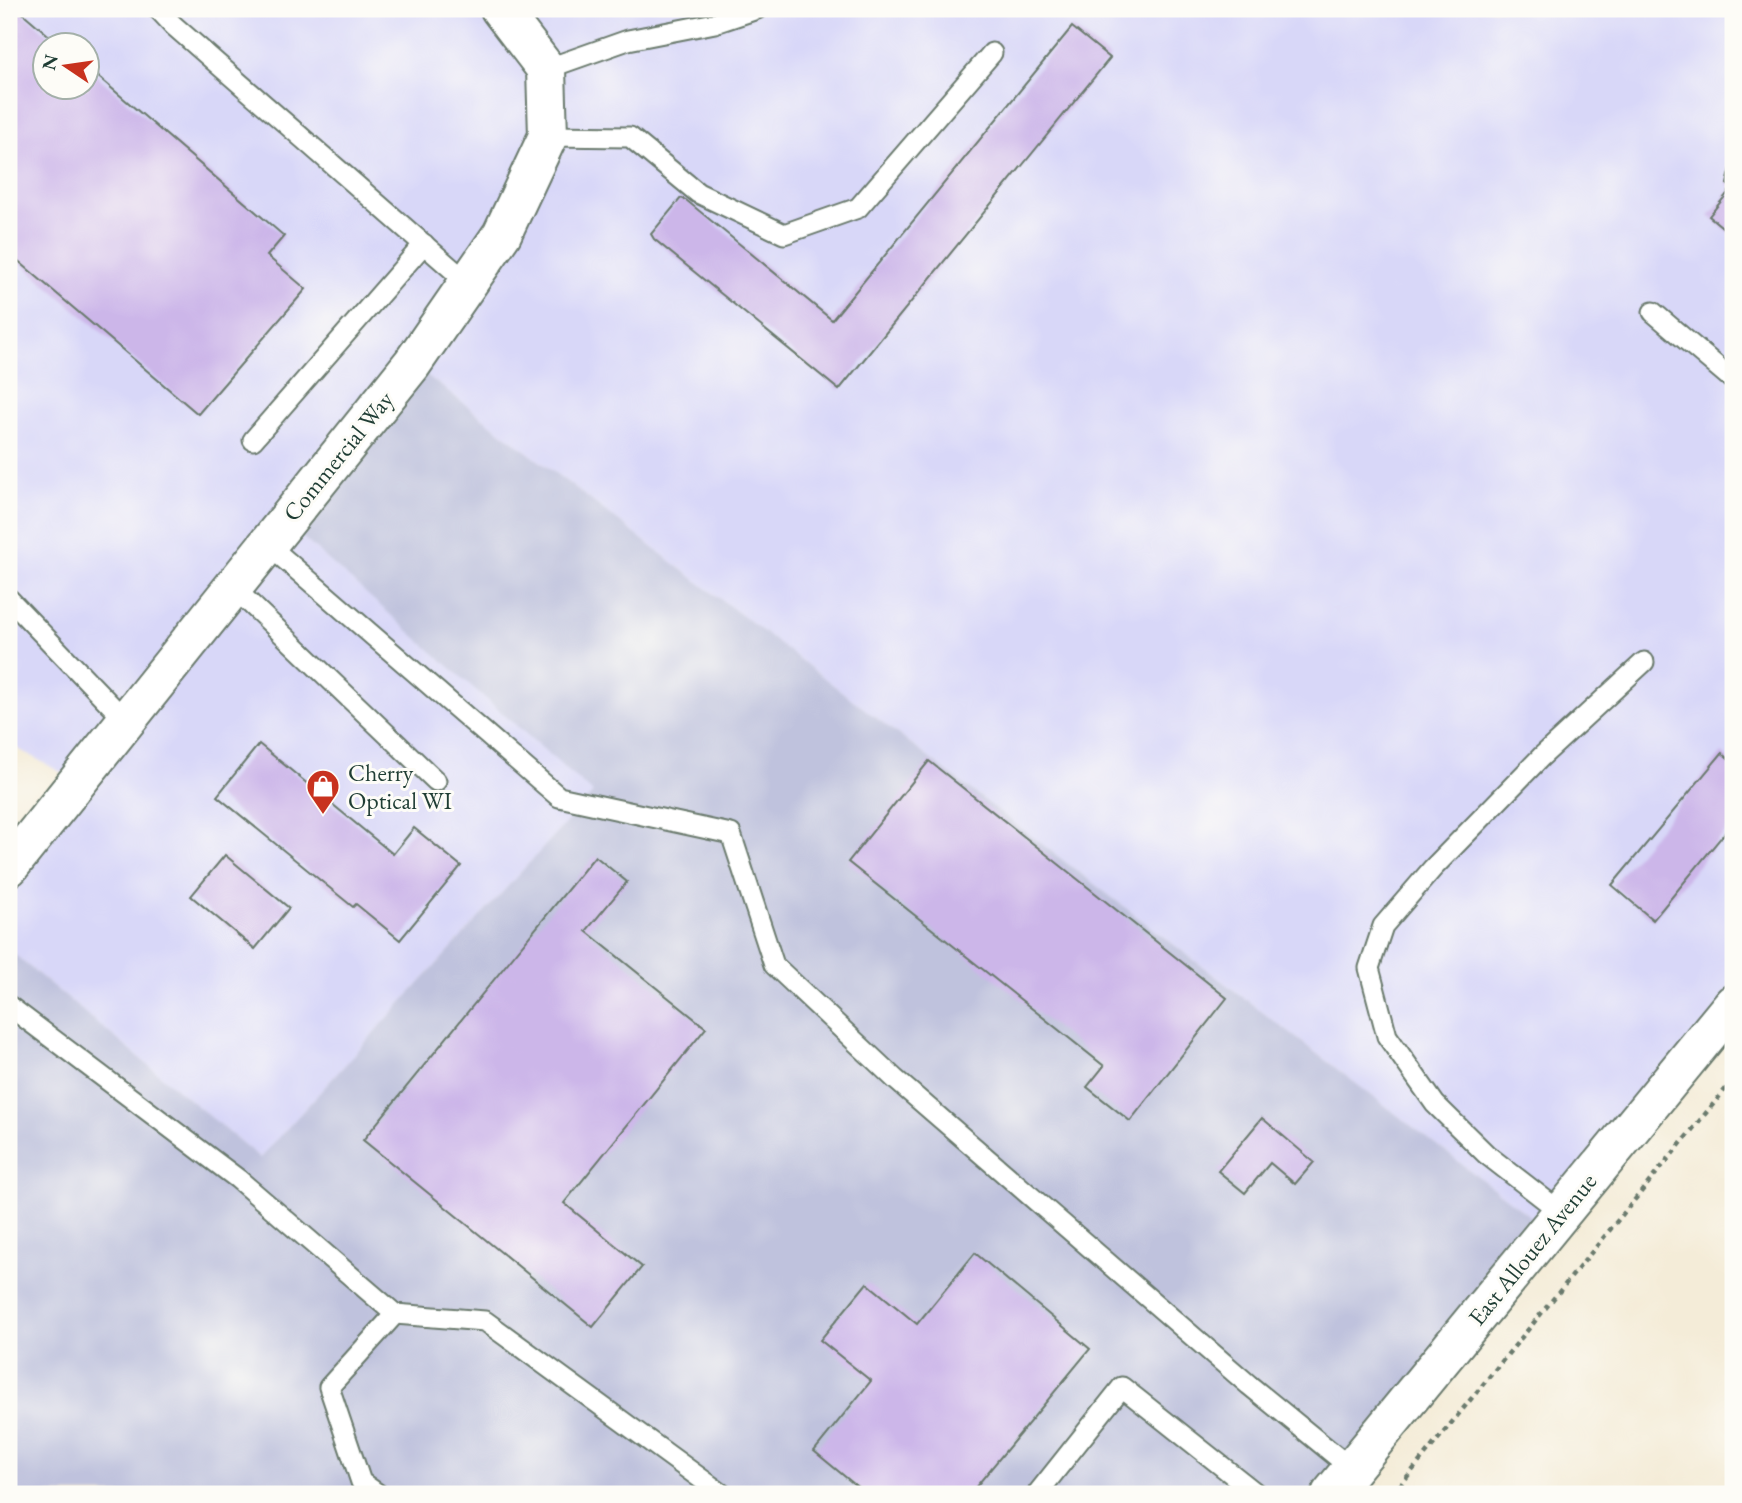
<svg xmlns="http://www.w3.org/2000/svg" width="1742" height="1503" font-family="'EB Garamond',serif">
<style>
.built{fill:#d8d7f8;fill-rule:evenodd}
.industrial{fill:#bfc2dd}
.building{fill:#ccb6e9}
.lines{fill:none;stroke-linecap:round;stroke-linejoin:round}
.lane-casing{stroke:#6a7a6d;stroke-width:23}
.street-casing{stroke:#6a7a6d;stroke-width:42}
.secondary-casing{stroke:#6a7a6d;stroke-width:42}
.path{stroke:#6a7a6d;stroke-width:4.5;stroke-dasharray:5 5;stroke-linecap:butt}
.lane{stroke:#fff;stroke-width:19}
.street{stroke:#fff;stroke-width:38}
.secondary{stroke:#fff;stroke-width:38}
.labels{text-anchor:middle;dominant-baseline:central;stroke-width:6;stroke-linejoin:round;paint-order:stroke}
.street-label{font-size:24px;fill:#1f3d34;stroke:#fdfcf7}
.poi-label{font-size:24px;fill:#1f3d34;stroke:#fdfcf7;text-anchor:start}
</style>
<rect width="100%" height="100%" fill="#fdfcf7"/>
<filter id="ink" filterUnits="userSpaceOnUse"><feTurbulence type="fractalNoise" baseFrequency=".0143" numOctaves="2"/><feDisplacementMap in="SourceGraphic" scale="14" xChannelSelector="R" yChannelSelector="G"/><feConvolveMatrix kernelMatrix="1 2 1 2 8 2 1 2 1" color-interpolation-filters="sRGB"/></filter>
<filter id="wash" filterUnits="userSpaceOnUse"><feTurbulence type="fractalNoise" baseFrequency=".00686" numOctaves="4" result="noise"/><feDisplacementMap in="SourceGraphic" scale="28" xChannelSelector="R" yChannelSelector="G"/><feGaussianBlur stdDeviation="1.57" result="paint"/><feColorMatrix in="noise" values="0 0 0 0 0 0 0 0 0 0 0 0 0 0 0 0 0 1.4 0 .05"/><feComposite in="paint" operator="in"/></filter>
<g filter="url(#wash)">
<rect width="100%" height="100%" fill="#f4ecd8"/>
<path class="built" d="M 9,9 L 1733,9 L 1733,1054 L 1709,1034 L 1548,1230 L 412,364 L 285,522 L 594,792 L 260,1158 L 9,950 L 9,867 L 77,781 L 9,744 ZM 46,46 L 88,46 L 88,88 L 46,88 Z"/>
<polygon class="industrial" points="412,364 1548,1230 1331,1494 9,1494 9,950 260,1158 593,793 285,522"/>
<g id="blocks">
<g class="building">
<polygon points="9,9 18,9 61,46 46,46 46,88 88,88 88,68 284,236 267,256 306,289 198,414 9,253"/>
<polygon points="1072,27 1110,58 839,390 654,239 651,234 681,198 686,200 832,320"/>
<polygon points="1732,164 1733,164 1733,236 1709,216 1732,188 1727,184"/>
<polygon points="259,744 393,854 414,828 461,866 400,940 356,904 353,907 217,796"/>
<polygon points="1722,753 1733,762 1733,823 1653,920 1612,885"/>
<polygon points="929,761 1227,998 1130,1121 1087,1087 1104,1066 848,862"/>
<polygon points="225,855 289,908 255,949 191,896"/>
<polygon points="595,856 627,882 586,931 706,1028 564,1203 642,1267 593,1327 363,1140"/>
<polygon points="1262,1118 1314,1162 1295,1184 1270,1163 1245,1193 1218,1171"/>
<polygon points="975,1253 1090,1349 970,1494 866,1494 814,1451 871,1381 820,1340 867,1283 917,1324"/>
</g>
</g>
</g>
<g filter="url(#ink)">
<use href="#blocks" fill-opacity="0" stroke="#6a7a6d" stroke-width="2"/>
<g class="lines">
<defs>
<g id="lane">
<polyline points="158,9 173,25 468,283"/>
<polyline points="546,69 628,40 715,23 757,9"/>
<polyline points="548,136 630,137 698,193 784,234 858,208 992,53"/>
<polyline points="1653,312 1733,380"/>
<polyline points="253,440 424,244"/>
<polyline points="267,544 559,797 731,834 774,965 895,1079 1249,1385 1352,1469"/>
<polyline points="233,587 436,781"/>
<polyline points="9,599 126,721"/>
<polyline points="9,1006 238,1179 395,1314 485,1321 722,1494"/>
<polyline points="1562,1213 1486,1154 1435,1104 1387,1036 1369,968 1383,926 1433,868 1541,757 1644,662"/>
<polyline points="378,1494 361,1482 329,1387 395,1314"/>
<polyline points="1037,1494 1122,1387 1257,1494"/>
</g>
<polyline id="street" points="9,867 412,364 502,234 548,136 546,69 500,9"/>
<polyline id="secondary" points="1331,1494 1733,1004"/>
</defs>
<use href="#lane" class="lane-casing"/>
<use href="#street" class="street-casing"/>
<use href="#secondary" class="secondary-casing"/>
<polyline class="path" points="1393,1494 1733,1080"/>
<use href="#lane" class="lane"/>
<use href="#street" class="street"/>
<use href="#secondary" class="secondary"/>
</g>
</g>
<defs>
<symbol id="shop-pin" viewBox="-11 -11 22 30"><path d="M0 17L-7.5 6A9.5 9.5 0 1 1 7.5 6Z" fill="#c8321e" stroke="#fdfcf7"/><path d="M-5-2.5h2.3a2.7 3.5 0 0 1 5.4 0H5L5.5 6h-11ZM-1.5-2.5h3a1.5 2.3 0 0 0-3 0Z" fill="#fff"/></symbol>
</defs>
<g fill-rule="evenodd">
<use href="#shop-pin" x="304" y="767" width="38" height="52"/>
</g>
<g class="labels">
<g class="street-label">
<text transform="translate(338 456) rotate(-51)">Commercial Way</text>
<text transform="translate(1532 1249) rotate(-51)">East Allouez Avenue</text>
</g>
<g class="poi-label">
<text x="348" y="772">Cherry<tspan x="348" dy="28">Optical WI</tspan></text>
</g>
</g>
<rect width="1742" height="1503" fill="none" stroke="#fdfcf7" stroke-width="35"/>
<g transform="translate(66 66) rotate(283)"><circle r="33" fill="#fdfcf7" stroke="#a4b0a9" stroke-width="2"/>
<path d="M0-5L12 26L0 18L-12 26Z" fill="#c8321e"/>
<text y="-10" font-size="19" font-weight="bold" text-anchor="middle" fill="#1f3d34">N</text>
</g>
</svg>
